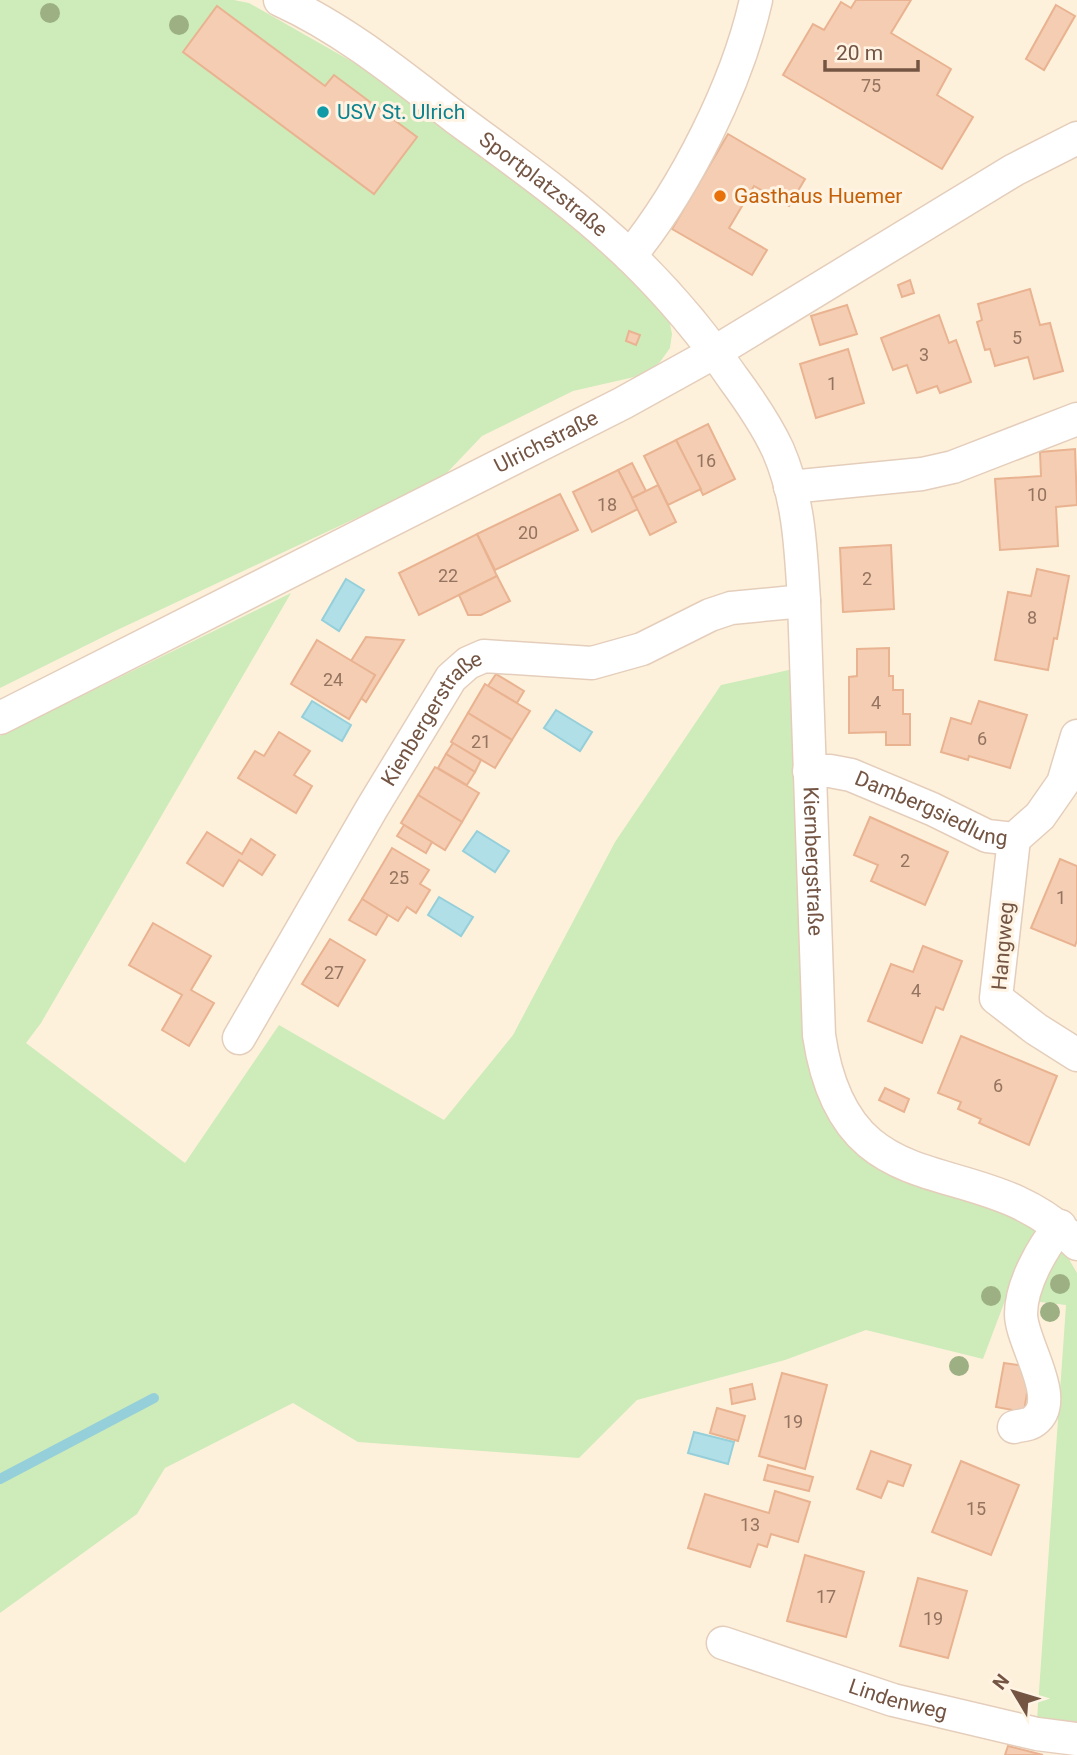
<svg xmlns="http://www.w3.org/2000/svg" width="1077" height="1755" font-family="Roboto,sans-serif">
<style>
.green{fill:#ceebba}
.water{fill:#b0dfe8;stroke:#95cfda;stroke-width:2}
.lines{fill:none;stroke-linecap:round;stroke-linejoin:round}
.stream{stroke:#95cfda;stroke-width:10}
.building{fill:#f5cdb2;stroke:#e9b391;stroke-width:2}
.minor-casing{stroke:#e4cebb;stroke-width:35}
.minor{stroke:#fff;stroke-width:32}
.tree{fill:#9db083}
.culture-dot{fill:#0f9aa8;stroke:#fff4e4;stroke-width:2.5}
.food-dot{fill:#e8710a;stroke:#fff4e4;stroke-width:2.5}
.labels{text-anchor:middle;dominant-baseline:central;stroke-width:6;stroke-linejoin:round;paint-order:stroke}
.number-label{font-size:18px;fill:#947360}
.culture-label{font-size:21px;fill:#0d838f;stroke:#fff4e4;text-anchor:start}
.street-label{font-size:21px;fill:#745544;stroke:#fff4e4}
.food-label{font-size:21px;fill:#c56008;stroke:#fff4e4;text-anchor:start}
</style>
<rect width="100%" height="100%" fill="#fef1dc"/>
<g class="green">
<polygon points="0,0 234,0 249,3 372,73 569,216 651,297 669,319 672,334 670,348 660,362 643,375 573,391 482,436 442,478 115,631 0,688"/>
<polygon points="291,593 41,1023 26,1043 185,1163 279,1025 444,1120 513,1035 615,842 721,685 793,669 828,1113 1026,1219 1062,1247 1077,1273 1077,1721 1037,1720 1066,1305 1006,1298 983,1359 866,1330 785,1360 637,1400 579,1458 358,1442 293,1403 165,1468 137,1514 0,1613 0,736"/>
</g>
<g class="water">
<polygon points="346,579 364,590 339,631 322,620"/>
<polygon points="312,701 351,725 342,741 302,717"/>
<polygon points="556,710 592,732 580,751 544,728"/>
<polygon points="477,831 509,851 495,872 463,851"/>
<polygon points="439,897 473,917 461,936 428,915"/>
<polygon points="694,1432 734,1442 728,1464 688,1453"/>
</g>
<g class="lines">
<polyline class="stream" points="0,1479 154,1398"/>
</g>
<g class="building">
<polygon points="856,0 911,0 891,33 951,69 937,95 973,117 942,169 783,75 813,24 824,30 841,2 851,8"/>
<polygon points="1056,5 1075,16 1044,70 1026,59"/>
<polygon points="217,6 325,86 334,75 417,137 374,194 183,52"/>
<polygon points="728,134 805,179 789,206 754,186 729,228 767,250 752,275 672,229"/>
<polygon points="910,280 914,293 902,297 898,285"/>
<polygon points="1030,289 1040,325 1050,323 1063,371 1034,379 1028,357 995,366 990,349 985,350 977,322 982,320 978,304"/>
<polygon points="847,305 857,334 820,345 811,316"/>
<polygon points="939,315 949,343 956,340 971,382 940,393 937,386 917,393 907,365 893,370 881,338"/>
<polygon points="629,331 640,335 636,345 626,341"/>
<polygon points="848,349 864,403 816,418 800,364"/>
<polygon points="708,424 735,479 703,495 676,440"/>
<polygon points="676,440 701,489 668,505 644,456"/>
<polygon points="1075,449 1077,505 1056,507 1058,546 1000,550 995,479 1041,476 1040,452"/>
<polygon points="632,463 646,491 632,498 618,470"/>
<polygon points="618,470 638,509 592,532 573,492"/>
<polygon points="658,485 676,522 650,535 632,498"/>
<polygon points="560,494 578,530 495,570 477,534"/>
<polygon points="477,534 497,576 419,615 399,573"/>
<polygon points="891,545 894,609 843,612 840,548"/>
<polygon points="1037,569 1069,576 1057,639 1054,638 1048,670 995,660 1008,592 1031,596"/>
<polygon points="497,576 510,601 481,615 468,615 459,595"/>
<polygon points="366,637 404,640 366,702 361,698 375,675 351,661"/>
<polygon points="317,640 375,675 349,719 291,684"/>
<polygon points="889,648 889,676 893,676 893,690 903,690 903,714 910,714 910,745 886,745 886,732 849,733 849,677 857,676 857,649"/>
<polygon points="496,674 524,691 517,703 488,686"/>
<polygon points="485,684 530,711 512,740 468,713"/>
<polygon points="979,701 1027,715 1010,768 969,756 968,760 941,752 951,718 971,724"/>
<polygon points="468,713 512,740 495,768 451,742"/>
<polygon points="279,732 310,751 294,775 312,786 296,813 238,778 255,751 264,756"/>
<polygon points="453,743 481,760 475,772 446,754"/>
<polygon points="446,754 475,772 467,785 438,768"/>
<polygon points="435,767 479,793 462,822 418,795"/>
<polygon points="418,795 462,822 445,850 401,823"/>
<polygon points="870,817 948,852 925,905 871,881 878,865 854,855"/>
<polygon points="404,825 432,842 426,853 397,836"/>
<polygon points="207,832 242,854 251,839 275,855 262,875 239,860 223,886 187,863"/>
<polygon points="392,848 429,870 420,884 430,890 416,913 407,907 398,921 362,899"/>
<polygon points="1060,859 1077,866 1077,940 1075,946 1031,928"/>
<polygon points="362,899 388,915 376,935 349,920"/>
<polygon points="153,923 211,956 191,990 214,1003 189,1046 162,1030 182,995 129,965"/>
<polygon points="330,939 365,960 338,1006 302,984"/>
<polygon points="923,946 962,961 943,1010 936,1007 922,1043 868,1021 891,964 913,972"/>
<polygon points="961,1036 1057,1076 1029,1145 979,1123 981,1119 958,1109 961,1102 938,1093"/>
<polygon points="885,1088 909,1099 904,1112 879,1100"/>
<polygon points="1004,1363 1031,1367 1024,1412 996,1407"/>
<polygon points="782,1373 827,1385 805,1469 759,1456"/>
<polygon points="752,1384 755,1399 732,1404 730,1389"/>
<polygon points="717,1408 745,1416 738,1441 710,1433"/>
<polygon points="871,1451 911,1465 903,1486 888,1481 881,1498 857,1489"/>
<polygon points="961,1461 1019,1485 991,1555 932,1532"/>
<polygon points="768,1465 813,1477 809,1491 764,1480"/>
<polygon points="775,1491 810,1502 798,1542 771,1534 767,1547 758,1544 750,1567 688,1548 705,1494 769,1513"/>
<polygon points="805,1555 864,1572 846,1637 787,1621"/>
<polygon points="918,1578 967,1591 948,1658 900,1646"/>
<polygon points="1008,1746 1043,1755 1005,1755"/>
</g>
<g class="lines">
<defs>
<g id="minor">
<path id="s1" d="M 280,0 C 344,29 400,75 456,118 C 516,162 577,205 631,257 C 669,294 703,334 733,378 C 750,401 766,424 778,450 C 799,498 801,550 804,601 L 819,1035 C 846,1218 981,1144 1077,1244"/>
<path d="M 630,256 C 685,188 737,85 756,0"/>
<polyline points="790,487 922,474 953,467 1077,419"/>
<path id="s2" d="M 0,718 L 623,403 L 715,352 L 1014,170 L 1077,138"/>
<path id="s3" d="M 809,771 L 830,771 L 851,775 L 932,809 L 987,836 L 1014,839 L 1040,816 L 1063,783 L 1077,736"/>
<polyline points="1014,839 996,998 1036,1029 1077,1055"/>
<path id="s4" d="M 239,1038 L 372,808 L 451,678 L 468,663 L 484,656 L 592,663 L 642,649 L 710,615 L 731,608 L 804,601"/>
<path d="M 1014,1427 C 1020,1425 1030,1425 1034,1421 C 1063,1400 1021,1343 1021,1314 C 1021,1285 1042,1248 1060,1226"/>
<path id="s5" d="M 723,1643 L 893,1700 L 1037,1734 L 1077,1739"/>
</g>
</defs>
<use href="#minor" class="minor-casing"/>
<use href="#minor" class="minor"/>
</g>
<g class="tree">
<circle cx="50" cy="13" r="10"/>
<circle cx="179" cy="25" r="10"/>
<circle cx="1060" cy="1284" r="10"/>
<circle cx="991" cy="1296" r="10"/>
<circle cx="1050" cy="1312" r="10"/>
<circle cx="959" cy="1366" r="10"/>
</g>
<circle class="culture-dot" cx="323" cy="112" r="7"/>
<circle class="food-dot" cx="720" cy="196" r="7"/>
<g class="labels">
<g class="number-label">
<text x="871" y="85">75</text>
<text x="1017" y="337">5</text>
<text x="924" y="354">3</text>
<text x="832" y="383">1</text>
<text x="706" y="460">16</text>
<text x="1037" y="494">10</text>
<text x="607" y="504">18</text>
<text x="528" y="532">20</text>
<text x="448" y="575">22</text>
<text x="867" y="578">2</text>
<text x="1032" y="617">8</text>
<text x="333" y="679">24</text>
<text x="876" y="702">4</text>
<text x="982" y="738">6</text>
<text x="481" y="741">21</text>
<text x="905" y="860">2</text>
<text x="399" y="877">25</text>
<text x="1061" y="897">1</text>
<text x="334" y="972">27</text>
<text x="916" y="990">4</text>
<text x="998" y="1085">6</text>
<text x="793" y="1421">19</text>
<text x="976" y="1508">15</text>
<text x="750" y="1524">13</text>
<text x="826" y="1596">17</text>
<text x="933" y="1618">19</text>
</g>
<g class="culture-label">
<text x="337" y="112">USV St. Ulrich</text>
</g>
<g class="street-label">
<text stroke="none"><textPath href="#s1" startOffset="322">Sportplatzstraße</textPath></text>
<text stroke="none"><textPath href="#s2" startOffset="612">Ulrichstraße</textPath></text>
<text stroke="none"><textPath href="#s4" startOffset="374">Kienbergerstraße</textPath></text>
<text stroke="none"><textPath href="#s3" startOffset="130">Dambergsiedlung</textPath></text>
<text stroke="none"><textPath href="#s1" startOffset="1094">Kiernbergstraße</textPath></text>
<text transform="translate(1003 946) rotate(-85)">Hangweg</text>
<text stroke="none"><textPath href="#s5" startOffset="184">Lindenweg</textPath></text>
</g>
<g class="food-label">
<text x="734" y="196">Gasthaus Huemer</text>
</g>
</g>
<g transform="translate(1014 1692) rotate(308)" stroke="#fff4e4" stroke-width="5" paint-order="stroke">
<path d="M0-5L12 26L0 18L-12 26Z" fill="#745544"/>
<text y="-10" font-size="19" font-weight="bold" text-anchor="middle" fill="#745544">N</text>
</g>
<path d="M825 60v10h93v-10" fill="none" stroke="#745544" stroke-width="3.5"/>
<text x="836" y="60" font-size="21" fill="#745544" stroke="#fff4e4" stroke-width="5" paint-order="stroke">20 m</text>
</svg>
